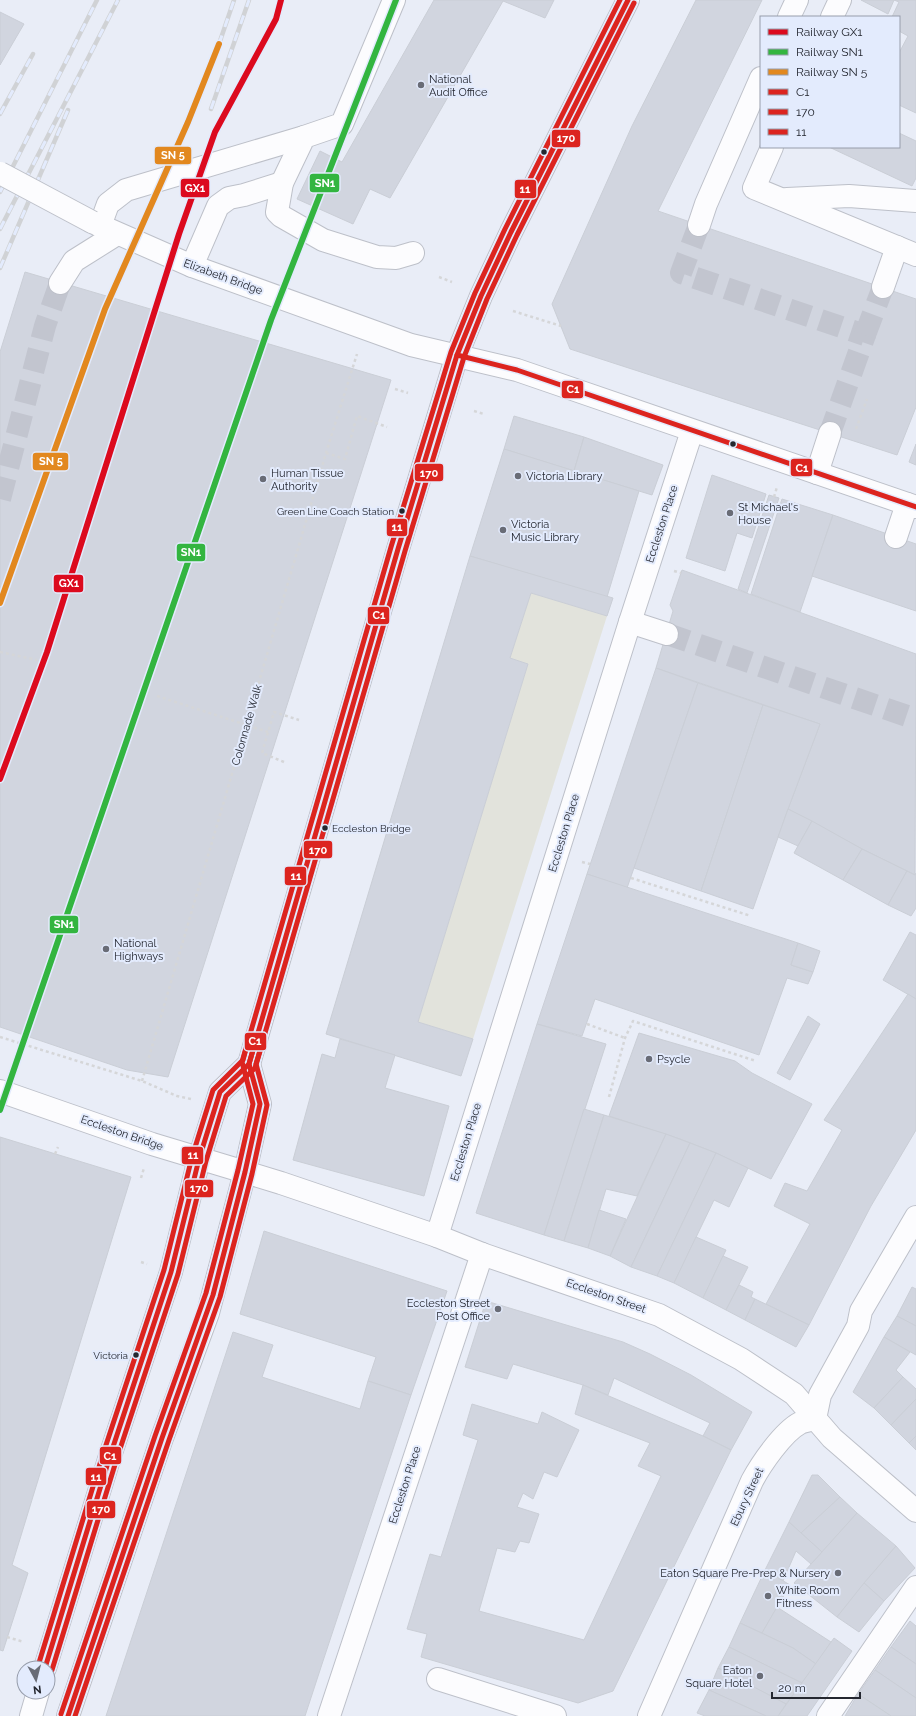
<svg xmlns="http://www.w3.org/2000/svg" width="916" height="1716" font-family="Raleway,sans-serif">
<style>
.green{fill:#e2e3dc}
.building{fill:#d1d5df;stroke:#caced6}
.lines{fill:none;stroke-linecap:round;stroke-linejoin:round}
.minor-tunnel{stroke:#c2c5cf;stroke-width:22;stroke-dasharray:22 11;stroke-linecap:butt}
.minor-casing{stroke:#bdc0c9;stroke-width:24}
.major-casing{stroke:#bdc0c9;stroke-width:24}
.highway-casing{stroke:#bdc0c9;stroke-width:24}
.path{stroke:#d5d6d8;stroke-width:2.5;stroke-dasharray:3 3;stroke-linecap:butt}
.minor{stroke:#fcfcfe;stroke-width:22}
.major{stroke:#fcfcfe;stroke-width:22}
.highway{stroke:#fcfcfe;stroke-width:22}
.rail-casing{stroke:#d0d2d5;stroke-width:4.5}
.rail{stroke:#e3ebfd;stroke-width:3;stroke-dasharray:9;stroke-linecap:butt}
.minor-bridge-casing{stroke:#bdc0c9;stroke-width:24;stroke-linecap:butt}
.minor-bridge{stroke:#fcfcfe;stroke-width:22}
.bus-1-casing{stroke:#e3ebfd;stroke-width:8}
.bus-2-casing{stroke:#e3ebfd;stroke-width:8}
.bus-3-casing{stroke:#e3ebfd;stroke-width:8}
.bus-1{stroke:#dc241f;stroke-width:5}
.bus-2{stroke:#dc241f;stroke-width:5}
.bus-3{stroke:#dc241f;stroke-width:5}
.rail-1-casing{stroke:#e3ebfd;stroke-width:9}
.rail-2-casing{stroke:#e3ebfd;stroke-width:9}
.rail-3-casing{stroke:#e3ebfd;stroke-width:9}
.rail-1{stroke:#dc0a1e;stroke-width:6}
.rail-2{stroke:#33b540;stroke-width:6}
.rail-3{stroke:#e2881f;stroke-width:6}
.poi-dot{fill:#696c76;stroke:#e3ebfd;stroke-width:1.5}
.bus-dot{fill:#242730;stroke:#e3ebfd;stroke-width:1.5}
.labels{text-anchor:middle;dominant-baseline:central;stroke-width:4;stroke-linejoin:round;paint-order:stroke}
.bus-label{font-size:10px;fill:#242730;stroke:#e3ebfd;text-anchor:end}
.poi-label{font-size:11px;fill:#242730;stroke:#e3ebfd;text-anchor:start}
.street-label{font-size:11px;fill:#242730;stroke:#e3ebfd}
.line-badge{stroke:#e3ebfd;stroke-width:1.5}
.badge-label{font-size:11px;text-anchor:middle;font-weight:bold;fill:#fff}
</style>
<rect width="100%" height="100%" fill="#e9edf7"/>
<polygon class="green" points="531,593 607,616 473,1039 418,1022 528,664 510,658"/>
<g class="building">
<polygon points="434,0 554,0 545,18 503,1 390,198 370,189 353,224 297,199 320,151 342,162"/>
<polygon points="696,0 762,0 658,211 916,299 916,407 897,455 570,349 552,304 632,126"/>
<polygon points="861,0 894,0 888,14"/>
<polygon points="894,0 916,0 916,113 899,105 899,53 908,36 899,31 899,17 892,17 899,2"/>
<polygon points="0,12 24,24 0,65"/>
<polygon points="899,133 916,141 916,178 912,186 829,147 899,147"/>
<polygon points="25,272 391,380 168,1077 127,1070 0,1027 0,352"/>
<polygon points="514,416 584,437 574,471 504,449"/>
<polygon points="584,437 663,465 652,495 574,471"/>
<polygon points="916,444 916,465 909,462"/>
<polygon points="504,449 639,491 607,597 470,556"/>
<polygon points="712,475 766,494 752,538 737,533 725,571 686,558"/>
<polygon points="769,495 779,498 747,593 738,589"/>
<polygon points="782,499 833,515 800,612 751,594"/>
<polygon points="833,515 916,544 916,611 812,576"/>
<polygon points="470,556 613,598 607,616 531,593 510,658 528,664 418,1022 473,1039 461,1076 326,1034"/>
<polygon points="682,570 916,654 915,875 862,849 788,809 820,724 656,668 673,611 670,605"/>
<polygon points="656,668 698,683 627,888 587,874"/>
<polygon points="698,683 763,705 701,891 634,868"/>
<polygon points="763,705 820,724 788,809 753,909 701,891"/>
<polygon points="788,809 812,821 798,846 778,837"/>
<polygon points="812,821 862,849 843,880 794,853"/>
<polygon points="862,849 907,871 888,905 843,880"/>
<polygon points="907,871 915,875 916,873 916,908 911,916 888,905"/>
<polygon points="587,874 798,943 791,965 813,972 808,984 787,978 759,1055 595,999 582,1036 537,1024"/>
<polygon points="910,932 916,935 916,999 883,980"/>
<polygon points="798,943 820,951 813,972 791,965"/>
<polygon points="908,994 916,999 916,1130 871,1206 809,1325 766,1304 810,1224 774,1206 785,1183 807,1191 842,1130 824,1120"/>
<polygon points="808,1016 820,1024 790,1080 777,1073"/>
<polygon points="537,1024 606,1044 544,1235 476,1213"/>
<polygon points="639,1033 735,1061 752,1073 812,1104 771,1179 716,1153 680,1139 609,1116"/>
<polygon points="340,1039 395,1055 385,1088 449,1106 424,1196 293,1160 322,1054 335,1058"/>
<polygon points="584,1109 604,1115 564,1241 544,1235"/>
<polygon points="604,1115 666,1134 637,1196 606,1189 588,1248 564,1241"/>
<polygon points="666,1134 690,1143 631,1267 610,1256"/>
<polygon points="0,1137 131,1177 12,1565 28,1573 3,1651 0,1650"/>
<polygon points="690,1143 716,1153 657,1276 631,1267"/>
<polygon points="716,1153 748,1168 729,1207 714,1200 674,1283 657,1276"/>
<polygon points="599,1210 626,1219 610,1256 588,1248"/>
<polygon points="264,1231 447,1291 411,1395 368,1381 376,1357 240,1314"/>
<polygon points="696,1237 726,1250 703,1298 674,1283"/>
<polygon points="723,1256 748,1267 726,1310 703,1298"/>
<polygon points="739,1285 753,1292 751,1297 755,1299 745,1320 726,1310"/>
<polygon points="912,1287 916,1289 916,1326 897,1316"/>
<polygon points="755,1299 809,1325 796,1347 745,1320"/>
<polygon points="486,1301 623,1342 650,1354 691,1375 752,1412 731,1450 703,1436 710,1423 614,1378 608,1395 583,1385 513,1364 507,1379 465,1367"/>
<polygon points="897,1316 916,1326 916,1355 884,1337"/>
<polygon points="233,1332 273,1345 262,1377 360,1409 368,1381 411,1395 323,1661 305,1716 106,1716"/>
<polygon points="884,1337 910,1352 896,1370 903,1377 874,1408 853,1392"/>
<polygon points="903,1377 916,1389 916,1399 891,1425 874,1408"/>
<polygon points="583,1385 703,1436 731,1450 613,1691 578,1703 421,1657 427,1634 407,1629 430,1554 441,1557 478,1440 463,1435 472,1404 538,1424 542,1412 579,1430 557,1477 544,1472 533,1499 523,1493 517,1507 539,1514 529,1543 520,1541 515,1552 497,1548 479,1611 584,1640 661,1476 638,1466 650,1443 575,1414"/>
<polygon points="916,1399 916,1436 909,1443 891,1425"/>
<polygon points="916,1436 916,1450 909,1443"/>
<polygon points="812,1475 818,1475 840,1497 801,1533 789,1522"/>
<polygon points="840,1497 857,1513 822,1552 801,1533"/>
<polygon points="857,1513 896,1546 837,1617 794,1583"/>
<polygon points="789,1522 822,1552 811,1564 796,1551 783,1581 765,1570"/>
<polygon points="896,1546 915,1568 884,1601 864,1583"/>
<polygon points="765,1570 790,1585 762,1633 740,1623"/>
<polygon points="864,1583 884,1601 859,1632 837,1617"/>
<polygon points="777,1607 831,1642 816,1664 793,1648 762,1633"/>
<polygon points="910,1621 916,1626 916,1664 891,1647"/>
<polygon points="740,1623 793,1648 816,1664 802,1683 729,1647"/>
<polygon points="834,1638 852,1651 807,1716 778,1716"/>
<polygon points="729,1647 802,1683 786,1704 718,1668"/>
<polygon points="891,1647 916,1664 916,1698 875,1670"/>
<polygon points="718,1668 786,1704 778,1716 766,1716 709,1690"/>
<polygon points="875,1670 916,1698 916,1716 891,1716 858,1694"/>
<polygon points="709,1690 766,1716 705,1716 697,1713"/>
<polygon points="858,1694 891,1716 845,1716"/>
</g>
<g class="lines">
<g class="minor-tunnel">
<polyline points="699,225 681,273 865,335 830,433"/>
<polyline points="865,335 883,287"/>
<polyline points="0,499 45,326 60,283"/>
<polyline points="667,634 916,719"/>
</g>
<defs>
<g id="minor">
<polyline points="394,0 342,124 304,137 282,183 277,212 281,216 323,240 377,257 396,258 413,253"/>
<polyline points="789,17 797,0"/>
<polyline points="832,17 840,0"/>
<polyline points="772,147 754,188 916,255"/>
<polyline points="787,199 849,196 916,201"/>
<polyline points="92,222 192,266 411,345 517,370 916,507"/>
<polyline points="699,225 706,204 761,78"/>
<polyline points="100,226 108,204 126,190 304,137"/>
<polyline points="192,266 218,206 229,198 244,195 282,183"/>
<polyline points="60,283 74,261 117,234"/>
<polyline points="883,287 897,247"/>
<polyline points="817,473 830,433"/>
<polyline points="896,537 907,504"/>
<polyline points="630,622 667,634"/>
<polyline points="437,1236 630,622 692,431"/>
<polyline points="438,1679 555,1716"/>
<polyline points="329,1716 482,1254"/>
<path d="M 649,1716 L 752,1481 C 761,1464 783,1432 800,1423 C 804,1421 810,1420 815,1419 L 820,1395 L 858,1326 L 861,1311 L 916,1217"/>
<polyline points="828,1716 916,1587"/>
</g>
<g id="major">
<polyline points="249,1064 260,1104 245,1172 281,1183 437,1236 482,1254 659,1315 741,1359 794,1394 832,1438 916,1511"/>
<polyline points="45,1668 110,1456 171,1272 199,1159 220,1092 249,1064 398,549 457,355 481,296 511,232 628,0"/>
<polyline points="31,1716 38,1692"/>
</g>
<polyline id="highway" points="0,1091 152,1144 245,1172 208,1313 162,1438 68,1716"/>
</defs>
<use href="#minor" class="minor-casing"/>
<use href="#major" class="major-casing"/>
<use href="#highway" class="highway-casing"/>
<g class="path">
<polyline points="439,277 452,282"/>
<polyline points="513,311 561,326"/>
<polyline points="395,389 408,393"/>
<polyline points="474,411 484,414"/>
<polyline points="856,429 867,399"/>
<polyline points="326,453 345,459 357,416 387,427"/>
<polyline points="774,497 777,487"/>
<polyline points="674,571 681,573"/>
<polyline points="0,652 37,660"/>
<polyline points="157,696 268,732"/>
<polyline points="284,762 262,753 274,712 299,720"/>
<polyline points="582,862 590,864"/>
<polyline points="631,878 751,916"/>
<polyline points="587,1024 625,1038"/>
<polyline points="0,1037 142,1081 177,1096 191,1099"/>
<polyline points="142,1081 326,453 357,354"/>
<polyline points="609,1097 625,1038 633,1021 756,1061"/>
<polyline points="55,1154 58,1147"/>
<polyline points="141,1178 144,1168"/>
<polyline points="141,1262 147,1264"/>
<polyline points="7,1637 24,1642"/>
</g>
<use href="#minor" class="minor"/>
<use href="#major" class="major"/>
<use href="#highway" class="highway"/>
<defs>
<g id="rail">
<polyline points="219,44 234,0"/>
<polyline points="211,109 249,0"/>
<polyline points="0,114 33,54"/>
<polyline points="0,192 97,0"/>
<polyline points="0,229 118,0"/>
<polyline points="0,268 68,110"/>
</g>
</defs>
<use href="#rail" class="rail-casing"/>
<use href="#rail" class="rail"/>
<defs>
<polyline id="minor-bridge" points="0,173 92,222"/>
</defs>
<use href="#minor-bridge" class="minor-bridge-casing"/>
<use href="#minor-bridge" class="minor-bridge"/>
<defs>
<g id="bus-1">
<polyline points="457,355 517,370 916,507"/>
<polyline points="45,1668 110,1456 171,1272 199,1159 220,1092 249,1064 398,549 457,355 481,296 511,232 628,0"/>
<polyline points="68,1716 162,1438 213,1295 245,1172 260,1104 249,1064 257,1036"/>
</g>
<g id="bus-2">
<polyline points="52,1670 117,1458 178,1274 206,1161 226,1096 255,1068 264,1038"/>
<polyline points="75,1716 169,1440 220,1297 252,1174 267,1105 256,1064 405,551 464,357 487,299 517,235 634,3"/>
</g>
<g id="bus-3">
<polyline points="38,1666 103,1454 164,1270 192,1157 213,1090 243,1060 250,1034"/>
<polyline points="61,1714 155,1436 206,1293 238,1170 253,1104 242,1062 391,547 451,352 475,293 505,229 620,0"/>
</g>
</defs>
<use href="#bus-1" class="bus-1-casing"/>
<use href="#bus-2" class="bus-2-casing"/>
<use href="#bus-3" class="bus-3-casing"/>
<use href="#bus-1" class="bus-1"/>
<use href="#bus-2" class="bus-2"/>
<use href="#bus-3" class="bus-3"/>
<defs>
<polyline id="rail-1" points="0,779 47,652 179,234 215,132 276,19 281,0"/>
<polyline id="rail-2" points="0,1110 271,320 396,0"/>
<polyline id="rail-3" points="0,603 105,309 188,122 219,44"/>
</defs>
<use href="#rail-1" class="rail-1-casing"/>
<use href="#rail-2" class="rail-2-casing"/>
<use href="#rail-3" class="rail-3-casing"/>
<use href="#rail-1" class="rail-1"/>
<use href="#rail-2" class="rail-2"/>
<use href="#rail-3" class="rail-3"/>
</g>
<g class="poi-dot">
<circle cx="421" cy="85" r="4"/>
<circle cx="518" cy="476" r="4"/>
<circle cx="263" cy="479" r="4"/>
<circle cx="730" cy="513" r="4"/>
<circle cx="503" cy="530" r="4"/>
<circle cx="106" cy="949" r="4"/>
<circle cx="649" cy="1059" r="4"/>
<circle cx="498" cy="1309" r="4"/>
<circle cx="838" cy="1573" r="4"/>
<circle cx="768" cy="1596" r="4"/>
<circle cx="760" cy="1676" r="4"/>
</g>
<g class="bus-dot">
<circle cx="544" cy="152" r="3.5"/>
<circle cx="733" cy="444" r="3.5"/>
<circle cx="402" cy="511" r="3.5"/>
<circle cx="325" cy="828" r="3.5"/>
<circle cx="136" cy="1355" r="3.5"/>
</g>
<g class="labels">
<g class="bus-label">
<text x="394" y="511">Green Line Coach Station</text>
<text x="332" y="828" text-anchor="start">Eccleston Bridge</text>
<text x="128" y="1355">Victoria</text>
</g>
<g class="poi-label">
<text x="429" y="79">National<tspan x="429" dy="13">Audit Office</tspan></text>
<text x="271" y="473">Human Tissue<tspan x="271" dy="13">Authority</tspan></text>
<text x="526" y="476">Victoria Library</text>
<text x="738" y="507">St Michael's<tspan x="738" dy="13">House</tspan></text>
<text x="511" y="524">Victoria<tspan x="511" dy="13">Music Library</tspan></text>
<text x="114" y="943">National<tspan x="114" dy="13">Highways</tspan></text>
<text x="657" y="1059">Psycle</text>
<text x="490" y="1303" text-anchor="end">Eccleston Street<tspan x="490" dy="13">Post Office</tspan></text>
<text x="830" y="1573" text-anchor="end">Eaton Square Pre-Prep &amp; Nursery</text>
<text x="776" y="1590">White Room<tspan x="776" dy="13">Fitness</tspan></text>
<text x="752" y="1670" text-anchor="end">Eaton<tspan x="752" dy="13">Square Hotel</tspan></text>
</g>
<g class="street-label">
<text transform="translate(223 277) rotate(20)">Elizabeth Bridge</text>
<text transform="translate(662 524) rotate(-72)">Eccleston Place</text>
<text transform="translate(247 725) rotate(-74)">Colonnade Walk</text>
<text transform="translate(564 833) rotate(-73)">Eccleston Place</text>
<text transform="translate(122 1133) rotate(19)">Eccleston Bridge</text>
<text transform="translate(466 1142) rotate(-73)">Eccleston Place</text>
<text transform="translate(606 1296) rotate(19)">Eccleston Street</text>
<text transform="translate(405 1485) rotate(-72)">Eccleston Place</text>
<text transform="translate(747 1497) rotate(-65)">Ebury Street</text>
</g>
</g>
<g class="line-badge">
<rect x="551" y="129" width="30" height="19" rx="4" fill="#dc241f"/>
<rect x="154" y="146" width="38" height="19" rx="4" fill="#e2881f"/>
<rect x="309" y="173" width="31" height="20" rx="4" fill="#33b540"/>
<rect x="180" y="178" width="30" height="20" rx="4" fill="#dc0a1e"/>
<rect x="514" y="179" width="23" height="20" rx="4" fill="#dc241f"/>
<rect x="561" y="380" width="23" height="19" rx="4" fill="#dc241f"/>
<rect x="32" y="452" width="37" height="19" rx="4" fill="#e2881f"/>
<rect x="790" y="458" width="23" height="19" rx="4" fill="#dc241f"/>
<rect x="414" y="463" width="30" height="19" rx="4" fill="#dc241f"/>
<rect x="386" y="518" width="22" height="19" rx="4" fill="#dc241f"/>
<rect x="176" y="543" width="30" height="19" rx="4" fill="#33b540"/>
<rect x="53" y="574" width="31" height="19" rx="4" fill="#dc0a1e"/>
<rect x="367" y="606" width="23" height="19" rx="4" fill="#dc241f"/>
<rect x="303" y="840" width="30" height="19" rx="4" fill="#dc241f"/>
<rect x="284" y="866" width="23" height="20" rx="4" fill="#dc241f"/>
<rect x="49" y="915" width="30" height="19" rx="4" fill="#33b540"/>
<rect x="244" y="1032" width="23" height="19" rx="4" fill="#dc241f"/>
<rect x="181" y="1146" width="23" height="19" rx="4" fill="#dc241f"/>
<rect x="184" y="1179" width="30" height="19" rx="4" fill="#dc241f"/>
<rect x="99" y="1446" width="23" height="19" rx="4" fill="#dc241f"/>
<rect x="85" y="1467" width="22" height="19" rx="4" fill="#dc241f"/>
<rect x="86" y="1500" width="30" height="19" rx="4" fill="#dc241f"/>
</g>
<g class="badge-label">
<text x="566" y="142">170</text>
<text x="173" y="159">SN 5</text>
<text x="325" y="187">SN1</text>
<text x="195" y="192">GX1</text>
<text x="525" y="193">11</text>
<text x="573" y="393">C1</text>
<text x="51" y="465">SN 5</text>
<text x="802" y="472">C1</text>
<text x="429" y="477">170</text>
<text x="397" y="531">11</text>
<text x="191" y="556">SN1</text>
<text x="69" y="587">GX1</text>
<text x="379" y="619">C1</text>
<text x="318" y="854">170</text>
<text x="296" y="880">11</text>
<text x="64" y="928">SN1</text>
<text x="255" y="1045">C1</text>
<text x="193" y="1159">11</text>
<text x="199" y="1192">170</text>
<text x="110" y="1460">C1</text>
<text x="96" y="1481">11</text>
<text x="101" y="1513">170</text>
</g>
<rect x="760" y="16" width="140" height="132" fill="#e3ebfd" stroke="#979dab"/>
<rect x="768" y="29" width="20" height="6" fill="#dc0a1e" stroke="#979dab"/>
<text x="796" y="36" font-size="12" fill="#242730">Railway GX1</text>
<rect x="768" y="49" width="20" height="6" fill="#33b540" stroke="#979dab"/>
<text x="796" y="56" font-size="12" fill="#242730">Railway SN1</text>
<rect x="768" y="69" width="20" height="6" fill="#e2881f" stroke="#979dab"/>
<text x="796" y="76" font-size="12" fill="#242730">Railway SN 5</text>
<rect x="768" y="89" width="20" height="6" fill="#dc241f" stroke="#979dab"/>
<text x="796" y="96" font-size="12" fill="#242730">C1</text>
<rect x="768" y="109" width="20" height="6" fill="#dc241f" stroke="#979dab"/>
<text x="796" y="116" font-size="12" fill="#242730">170</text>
<rect x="768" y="129" width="20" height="6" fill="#dc241f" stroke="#979dab"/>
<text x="796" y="136" font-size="12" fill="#242730">11</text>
<g transform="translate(36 1680) rotate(173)"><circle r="19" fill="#e3ebfd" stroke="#979dab"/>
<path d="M0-3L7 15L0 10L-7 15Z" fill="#696c76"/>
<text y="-6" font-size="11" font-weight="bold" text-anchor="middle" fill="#242730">N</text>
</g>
<path d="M772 1692v6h88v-6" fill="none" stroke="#242730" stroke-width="2"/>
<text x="778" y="1692" font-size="12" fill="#242730" stroke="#e3ebfd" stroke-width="3" paint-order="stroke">20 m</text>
</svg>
